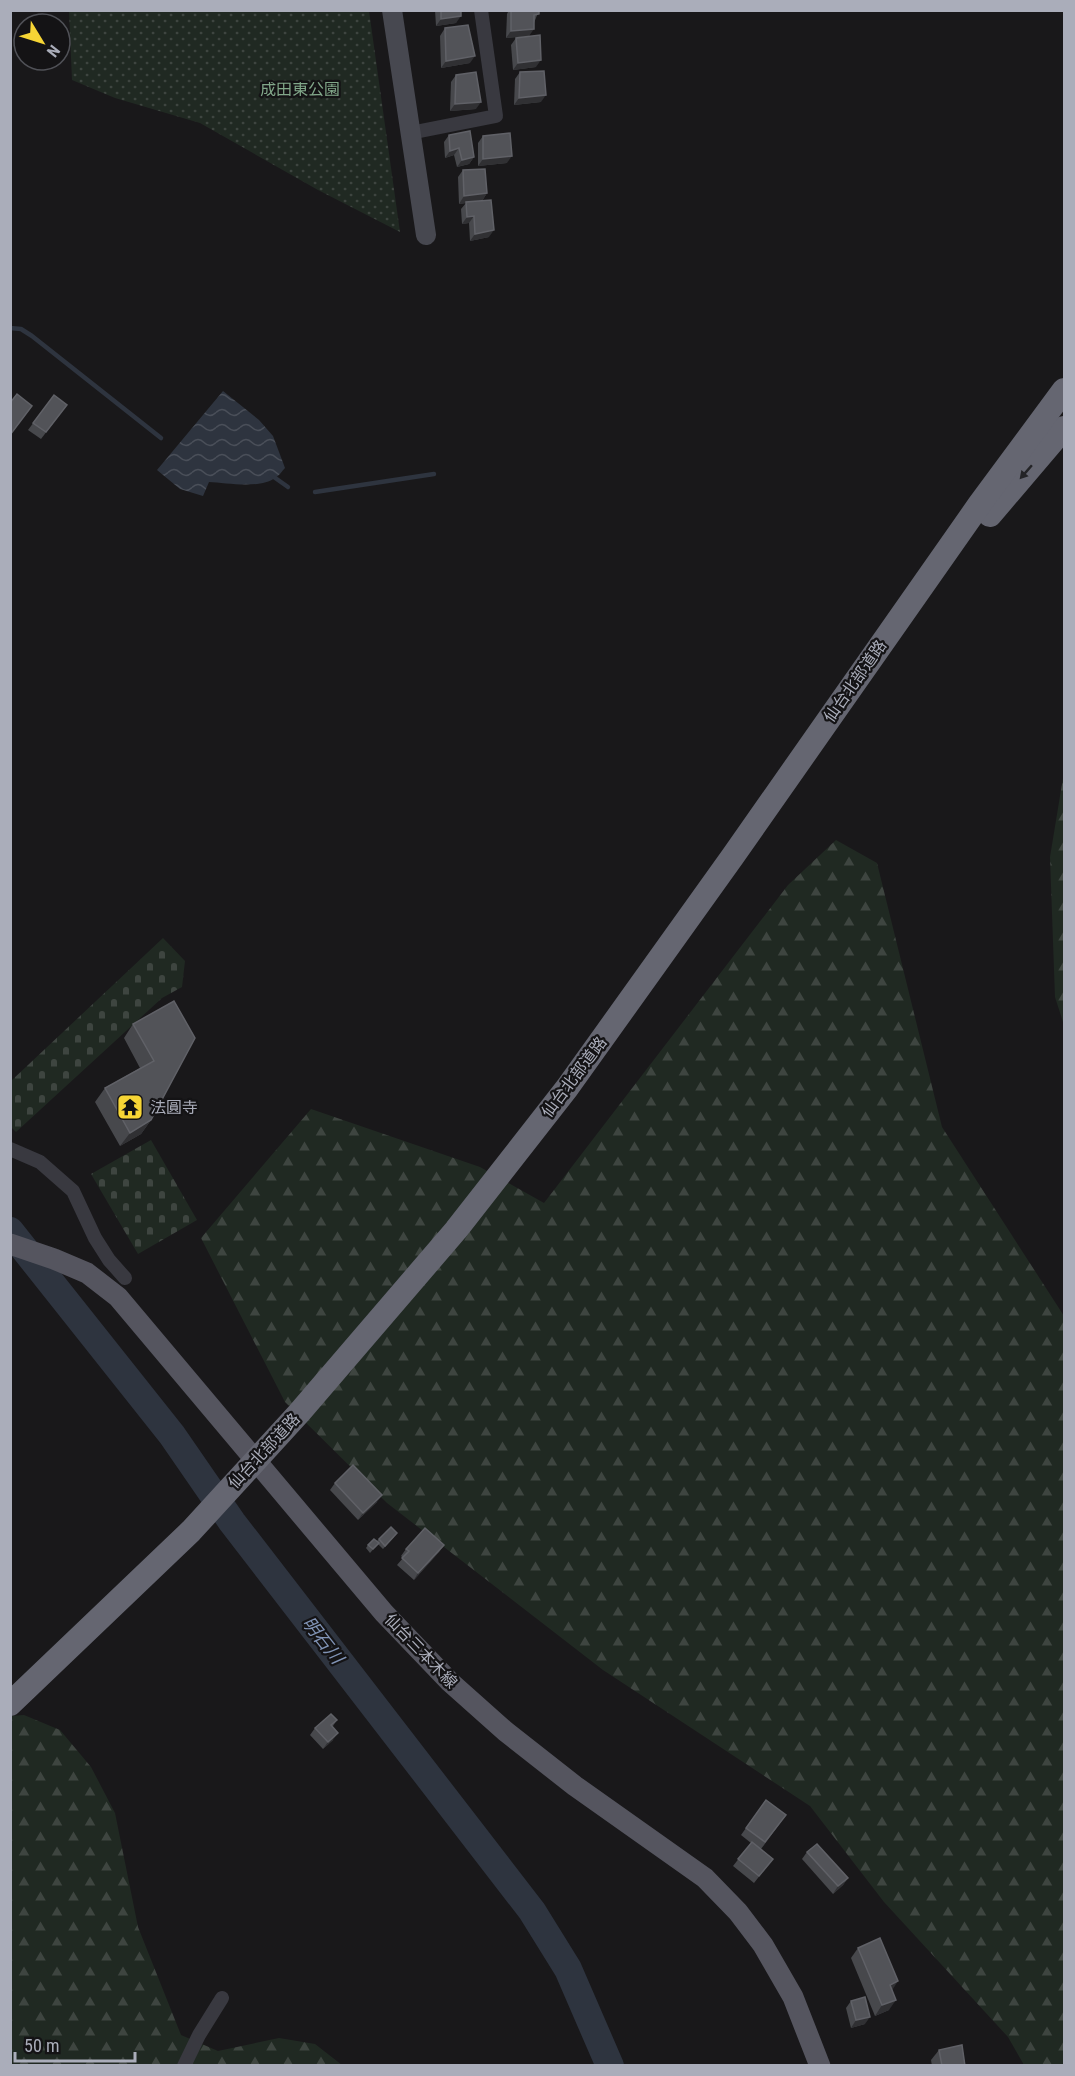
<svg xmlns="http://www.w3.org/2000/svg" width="1075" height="2076" font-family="'Roboto Condensed','Noto Sans JP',sans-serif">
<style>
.forest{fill:url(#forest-firs)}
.cemetery{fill:url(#cemetery-stones)}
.park{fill:url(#park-dots)}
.water{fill:url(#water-waves)}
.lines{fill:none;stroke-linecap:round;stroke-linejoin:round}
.stream{stroke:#2e343f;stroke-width:4.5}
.river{stroke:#2e343f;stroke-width:28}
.street{stroke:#393940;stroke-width:14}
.secondary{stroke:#474850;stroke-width:20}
.primary{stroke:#55555f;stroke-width:21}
.highway{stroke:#656671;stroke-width:24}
.wall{fill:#47484c}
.shaded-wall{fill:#303033}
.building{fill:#525358;stroke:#606167;stroke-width:1.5}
.oneway{fill:#242427}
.labels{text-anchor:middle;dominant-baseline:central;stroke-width:4.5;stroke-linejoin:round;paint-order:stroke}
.park-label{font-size:16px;fill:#81a689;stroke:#141315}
.street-label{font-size:16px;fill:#aaadba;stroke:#141315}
.poi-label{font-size:16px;fill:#aaadba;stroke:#141315;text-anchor:start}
.water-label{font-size:18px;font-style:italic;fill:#8194b6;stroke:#141315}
</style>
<defs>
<pattern id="forest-firs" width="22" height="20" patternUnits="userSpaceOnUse" patternTransform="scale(1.5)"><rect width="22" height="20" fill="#202922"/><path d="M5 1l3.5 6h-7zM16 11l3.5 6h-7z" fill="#3e4540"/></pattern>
<pattern id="cemetery-stones" width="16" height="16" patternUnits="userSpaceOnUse" patternTransform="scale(1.5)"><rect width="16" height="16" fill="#202922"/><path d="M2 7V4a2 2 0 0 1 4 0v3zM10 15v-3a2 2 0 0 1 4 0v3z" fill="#3e4540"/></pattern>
<pattern id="park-dots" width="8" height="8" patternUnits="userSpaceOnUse" patternTransform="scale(1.5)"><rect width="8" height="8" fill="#202922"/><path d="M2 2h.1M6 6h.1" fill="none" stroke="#3e4540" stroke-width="1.8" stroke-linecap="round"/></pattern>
<pattern id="water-waves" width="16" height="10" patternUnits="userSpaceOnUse" patternTransform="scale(1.5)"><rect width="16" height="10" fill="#2e343f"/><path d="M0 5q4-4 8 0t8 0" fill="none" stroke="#4a4f59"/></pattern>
</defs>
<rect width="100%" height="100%" fill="#19181a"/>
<g class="forest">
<polygon points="1064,772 1064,1025 1055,997 1050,857"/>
<polygon points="836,840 877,863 942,1127 1064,1316 1064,2065 1024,2065 1008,2037 884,1902 810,1806 603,1670 387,1503 285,1402 201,1238 311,1109 480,1167 544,1203 788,885"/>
<polygon points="24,1715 60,1730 91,1767 115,1813 138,1927 181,2035 218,2051 279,2038 315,2044 342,2065 11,2065 10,1716"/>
</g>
<g class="cemetery">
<polygon points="163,938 185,961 182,987 162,998 16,1132 11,1127 11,1081"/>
<polygon points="151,1140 197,1220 138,1254 91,1174"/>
</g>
<polygon class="park" points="69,11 369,11 400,232 318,190 200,123 115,98 72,80"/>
<path class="water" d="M 223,391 L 259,420 L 273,436 L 285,468 C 282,471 279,476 275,478 C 260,489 227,483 209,482 L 203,496 L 180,489 L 157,470 Z"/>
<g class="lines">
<g class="stream">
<polyline points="10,328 21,329 32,336 161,438"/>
<polyline points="271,475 288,487"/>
<polyline points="315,492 434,474"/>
</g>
<polyline class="river" points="10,1231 172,1435 232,1522 532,1911 568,1969 610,2066"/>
<g class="street">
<polyline points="410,133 496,116 481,10"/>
<polyline points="10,1149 40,1162 73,1191 95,1238 109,1260 125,1278"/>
<polyline points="184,2066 199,2035 222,1998"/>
</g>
<polyline class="secondary" points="392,10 426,235"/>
<polyline class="primary" points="10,1244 54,1259 87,1273 118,1297 384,1613 450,1682 505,1731 575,1786 705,1878 738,1912 763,1945 793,1997 820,2066"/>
<g class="highway">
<polyline points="990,515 1064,428"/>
<polyline points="10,1704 191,1531 299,1413 456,1230 567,1088 733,856 979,505 1064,390"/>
</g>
</g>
<g class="wall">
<polygon points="435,10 461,10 456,23 436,26"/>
<polygon points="509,10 539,10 529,36 506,38 507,14"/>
<polygon points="445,28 470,63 441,68 440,36"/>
<polygon points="516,38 536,67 513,70 511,45"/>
<polygon points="520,72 541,102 514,105 515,79"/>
<polygon points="456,75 476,109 450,111 451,82"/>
<polygon points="449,135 474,157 469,164 457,167 454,155 445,158 444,142"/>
<polygon points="483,136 507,163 478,166 478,143"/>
<polygon points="463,170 487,193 482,201 475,201 489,237 470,241 469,223 462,224 461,209 466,203 459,204 458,177"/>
<polygon points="54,395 67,405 41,439 28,430"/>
<polygon points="174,1001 151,1120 141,1134 120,1146 95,1102 105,1088 140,1068 124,1038 133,1024"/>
<polygon points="335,1483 377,1502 358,1520 330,1490"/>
<polygon points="394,1537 383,1549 378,1544 370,1553 366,1548 368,1545 377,1541 379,1539"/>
<polygon points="444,1545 439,1552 414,1580 397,1565 403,1558 401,1556 406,1549"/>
<polygon points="337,1720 333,1726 333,1740 323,1749 310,1735 315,1728"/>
<polygon points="766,1800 786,1815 761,1849 773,1859 754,1883 733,1866 751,1843 741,1835"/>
<polygon points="807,1852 848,1878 843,1885 833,1894 802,1859"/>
<polygon points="858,1948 892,1990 889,2010 875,2016 851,1958"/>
<polygon points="851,2001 865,2024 851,2028 846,2008"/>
<polygon points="939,2050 965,2066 932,2066 931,2060"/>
</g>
<g class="shaded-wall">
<polygon points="461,16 456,23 436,26 441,19"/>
<polygon points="534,29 529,36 506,38 511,31"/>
<polygon points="475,56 470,63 441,68 446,61"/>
<polygon points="541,60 536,67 513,70 518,63"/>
<polygon points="546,95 541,102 514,105 519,98"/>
<polygon points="481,102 476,109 450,111 455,104"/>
<polygon points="459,148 454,155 445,158 450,151"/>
<polygon points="512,156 507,163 478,166 483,159"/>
<polygon points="474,157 469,164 457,167 462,160"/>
<polygon points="487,193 482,201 459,204 464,196"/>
<polygon points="474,216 469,223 462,224 467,217"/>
<polygon points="494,230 489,237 470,241 475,234"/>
<polygon points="151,1120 141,1134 120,1146 130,1133"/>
<polygon points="382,1495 377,1502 358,1520 363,1513"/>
<polygon points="444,1545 439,1552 414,1580 418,1573"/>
<polygon points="338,1733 333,1740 323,1749 328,1742"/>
<polygon points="848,1878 843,1885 833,1894 838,1886"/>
<polygon points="898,1981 891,1992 890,1985"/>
<polygon points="896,2000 889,2010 875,2016 882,2005"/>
<polygon points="870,2017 865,2024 851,2028 856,2020"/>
</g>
<g class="building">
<polygon points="441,10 461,10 461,16 441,19"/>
<polygon points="511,10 539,10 539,14 534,15 534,29 511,31"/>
<polygon points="468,25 475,56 446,61 445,28"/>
<polygon points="540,35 541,60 518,63 516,38"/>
<polygon points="544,71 546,95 519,98 520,72"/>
<polygon points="476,72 481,102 455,104 456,75"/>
<polygon points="470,131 474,157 462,160 459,148 450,151 449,135"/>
<polygon points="510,133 512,156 483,159 483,136"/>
<polygon points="485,169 487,193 464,196 463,170"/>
<polygon points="491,200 494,230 475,234 474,216 467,217 466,202"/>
<polygon points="17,394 32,406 10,435 10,403"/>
<polygon points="54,395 67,405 46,432 33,423"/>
<polygon points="174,1001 195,1038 151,1120 130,1133 105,1088 154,1061 133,1024"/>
<polygon points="353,1465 382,1495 363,1513 335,1483"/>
<polygon points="391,1527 397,1533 385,1546 379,1539"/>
<polygon points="425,1528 444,1545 418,1573 402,1558 409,1551 406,1549"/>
<polygon points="374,1539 379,1543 373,1549 368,1545"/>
<polygon points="331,1714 337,1720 331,1725 338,1733 328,1742 315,1728"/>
<polygon points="766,1800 786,1815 765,1842 746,1828"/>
<polygon points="752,1842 773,1859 759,1876 738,1859"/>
<polygon points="817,1844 848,1878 838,1886 807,1852"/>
<polygon points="880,1938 898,1981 890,1985 896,2000 882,2005 858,1948"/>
<polygon points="865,1997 870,2017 856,2020 851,2001"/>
<polygon points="962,2045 965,2066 942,2066 939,2050"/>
</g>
<defs><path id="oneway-solid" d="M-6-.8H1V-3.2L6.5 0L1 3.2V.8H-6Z" transform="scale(1.5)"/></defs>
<use class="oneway" href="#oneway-solid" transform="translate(1026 472) rotate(131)"/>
<defs>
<symbol id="temple-square" viewBox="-11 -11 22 22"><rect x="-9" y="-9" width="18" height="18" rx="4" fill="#f6d535" stroke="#141315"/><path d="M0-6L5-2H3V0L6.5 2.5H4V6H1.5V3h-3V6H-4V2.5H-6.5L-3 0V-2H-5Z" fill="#111"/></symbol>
</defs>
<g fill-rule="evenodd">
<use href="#temple-square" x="115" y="1092" width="30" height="30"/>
</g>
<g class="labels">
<g class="park-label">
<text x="300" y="89">成田東公園</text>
</g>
<g class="street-label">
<text transform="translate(855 681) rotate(-55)">仙台北部道路</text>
<text transform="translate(574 1077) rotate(-53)">仙台北部道路</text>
<text transform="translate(264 1451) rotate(-47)">仙台北部道路</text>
<text transform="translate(421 1651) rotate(46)">仙台三本木線</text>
</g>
<g class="poi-label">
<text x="150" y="1107">法圓寺</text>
</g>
<g class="water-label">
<text transform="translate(323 1640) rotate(52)">明石川</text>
</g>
</g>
<rect width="1075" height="2076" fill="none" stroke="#aaadba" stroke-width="24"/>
<g transform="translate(42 42) rotate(128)"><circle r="28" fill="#141315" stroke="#505157" stroke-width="1.5"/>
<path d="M0-4.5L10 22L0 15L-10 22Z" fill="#f6d535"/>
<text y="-9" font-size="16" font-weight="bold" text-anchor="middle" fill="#aaadba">N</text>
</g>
<path d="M15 2052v9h120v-9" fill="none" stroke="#aaadba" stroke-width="3"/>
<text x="24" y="2052" font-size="18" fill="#aaadba" stroke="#141315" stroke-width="4.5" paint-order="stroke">50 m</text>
</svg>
